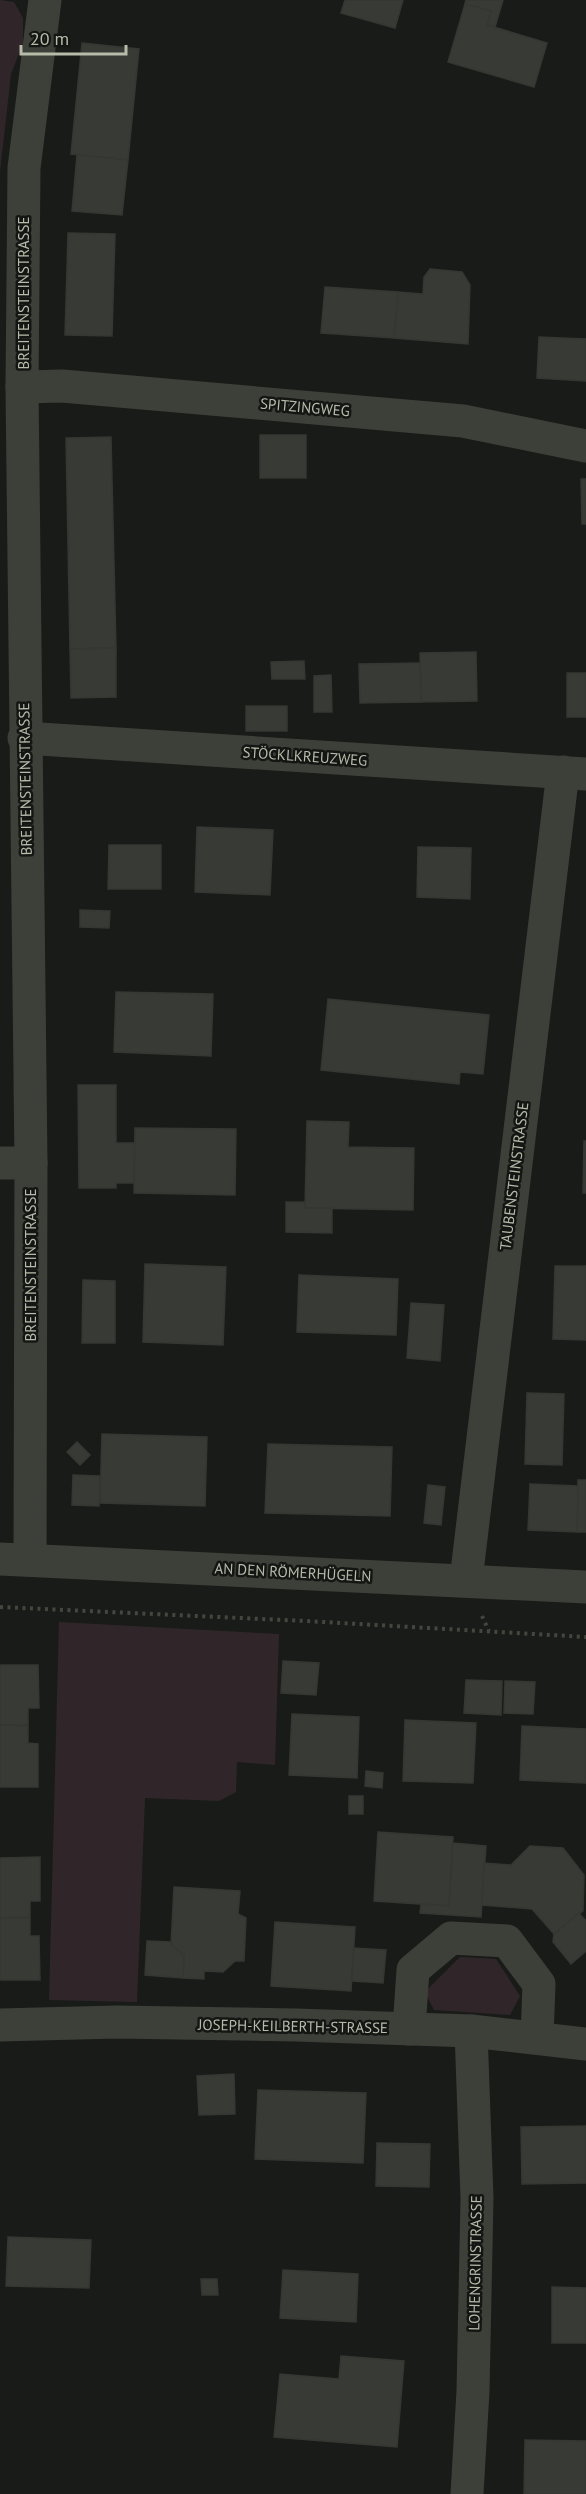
<svg xmlns="http://www.w3.org/2000/svg" width="586" height="2494" font-family="'PT Sans',sans-serif">
<style>
.green{fill:#302629}
.building{fill:#383a35;stroke:#343732;stroke-width:1.5}
.lines{fill:none;stroke-linecap:round;stroke-linejoin:round}
.path{stroke:#44473f;stroke-width:4;stroke-dasharray:3 4.5;stroke-linecap:butt}
.minor{stroke:#3d4039;stroke-width:33}
.labels{text-anchor:middle;dominant-baseline:central;stroke-width:5;stroke-linejoin:round;paint-order:stroke}
.street-label{font-size:15px;fill:#b6bbaa;stroke:#141613}
</style>
<rect width="100%" height="100%" fill="#191b18"/>
<g class="green">
<polygon points="0,0 14,2 23,18 23,43 11,74 0,172"/>
<polygon points="59,1622 279,1634 275,1765 237,1762 236,1792 219,1801 145,1798 137,2002 49,2000"/>
<polygon points="460,1957 496,1959 520,1996 510,2015 434,2010 425,1992"/>
</g>
<g class="building">
<polygon points="345,0 403,0 395,28 341,13"/>
<polygon points="466,0 503,0 495,27 487,25 491,11 465,4"/>
<polygon points="465,4 491,11 487,25 547,43 534,87 448,62"/>
<polygon points="82,43 139,49 128,160 71,154"/>
<polygon points="77,155 128,160 122,215 72,211"/>
<polygon points="68,233 115,234 112,336 65,335"/>
<polygon points="430,269 462,272 470,285 468,344 394,338 398,292 423,294 424,277"/>
<polygon points="325,287 398,292 394,338 321,333"/>
<polygon points="539,337 586,339 586,381 537,378"/>
<rect x="260" y="435" width="46" height="43"/>
<polygon points="111,437 116,648 70,649 66,438"/>
<polygon points="581,479 586,479 586,524 582,524"/>
<polygon points="116,648 116,697 71,698 70,649"/>
<polygon points="476,652 477,701 421,702 420,653"/>
<polygon points="304,661 305,679 272,679 271,662"/>
<polygon points="420,663 421,702 360,703 359,664"/>
<rect x="567" y="673" width="19" height="44"/>
<polygon points="331,675 332,712 314,712 314,676"/>
<rect x="246" y="706" width="41" height="25"/>
<polygon points="197,827 273,830 270,895 195,892"/>
<polygon points="109,845 161,845 161,889 108,889"/>
<polygon points="418,847 471,848 470,899 417,897"/>
<polygon points="80,910 110,911 109,928 80,927"/>
<polygon points="116,992 213,994 211,1056 114,1052"/>
<polygon points="328,999 489,1015 483,1074 460,1072 459,1084 321,1070"/>
<polygon points="78,1085 116,1085 116,1143 135,1143 134,1183 116,1183 116,1188 79,1188"/>
<polygon points="307,1121 349,1122 348,1147 414,1148 413,1210 305,1208"/>
<polygon points="135,1128 236,1129 235,1195 134,1193"/>
<polygon points="584,1141 586,1141 586,1193 583,1193"/>
<polygon points="286,1202 305,1202 305,1208 332,1208 332,1233 286,1232"/>
<polygon points="145,1264 226,1267 223,1345 143,1342"/>
<polygon points="555,1266 586,1266 586,1340 553,1339"/>
<polygon points="299,1275 398,1279 396,1335 297,1332"/>
<polygon points="83,1280 115,1281 115,1343 82,1343"/>
<polygon points="411,1303 444,1305 440,1361 407,1358"/>
<polygon points="527,1393 564,1394 562,1465 525,1464"/>
<polygon points="102,1434 207,1437 205,1506 100,1503"/>
<polygon points="77,1442 90,1455 80,1465 67,1452"/>
<polygon points="268,1444 392,1447 390,1516 265,1513"/>
<polygon points="73,1475 100,1476 99,1506 72,1505"/>
<polygon points="578,1480 586,1480 586,1532 577,1532"/>
<polygon points="530,1484 578,1486 577,1532 528,1530"/>
<polygon points="428,1485 445,1487 441,1525 424,1523"/>
<polygon points="283,1661 319,1663 316,1695 281,1693"/>
<polygon points="0,1665 38,1665 39,1708 28,1708 28,1725 0,1725"/>
<polygon points="466,1680 502,1681 501,1715 464,1713"/>
<polygon points="505,1681 535,1682 533,1714 504,1713"/>
<polygon points="292,1714 359,1717 357,1778 289,1775"/>
<polygon points="405,1720 476,1723 473,1783 403,1781"/>
<polygon points="0,1725 28,1726 28,1743 38,1744 38,1787 0,1787"/>
<polygon points="522,1726 586,1729 586,1783 520,1780"/>
<polygon points="366,1771 383,1773 382,1788 365,1786"/>
<rect x="349" y="1796" width="14" height="18"/>
<polygon points="378,1832 453,1837 449,1906 374,1901"/>
<polygon points="453,1843 486,1846 481,1917 420,1913 421,1904 449,1906"/>
<polygon points="530,1846 563,1848 584,1875 583,1911 554,1934 532,1909 482,1905 484,1863 511,1865"/>
<polygon points="40,1857 40,1901 30,1901 30,1917 0,1918 0,1858"/>
<polygon points="174,1887 240,1891 238,1914 246,1918 244,1961 235,1961 223,1972 204,1971 204,1979 183,1978 184,1955 171,1945"/>
<polygon points="579,1913 586,1921 586,1951 571,1964 553,1942 554,1934"/>
<polygon points="0,1918 30,1918 30,1936 39,1936 40,1980 0,1980"/>
<polygon points="275,1922 355,1927 351,1991 271,1986"/>
<polygon points="147,1941 171,1942 171,1945 184,1955 183,1978 145,1975"/>
<polygon points="354,1948 386,1950 383,1983 352,1981"/>
<polygon points="234,2074 235,2114 199,2115 197,2076"/>
<polygon points="258,2090 366,2093 363,2163 255,2159"/>
<polygon points="586,2126 586,2183 522,2184 521,2127"/>
<polygon points="377,2143 430,2144 429,2187 376,2186"/>
<polygon points="8,2237 91,2240 89,2288 6,2286"/>
<polygon points="283,2270 358,2274 356,2322 280,2318"/>
<polygon points="201,2279 217,2279 218,2295 202,2295"/>
<polygon points="552,2287 586,2288 586,2343 552,2343"/>
<polygon points="341,2356 404,2361 397,2447 274,2437 280,2374 339,2379"/>
<polygon points="525,2440 586,2441 586,2494 524,2494"/>
</g>
<g class="lines">
<g class="path">
<polyline points="0,1607 306,1621 586,1637"/>
<polyline points="482,1616 489,1631"/>
</g>
<g class="minor">
<polyline points="22,387 62,386 463,421 586,446"/>
<polyline points="24,738 586,774"/>
<polyline points="0,1163 31,1163"/>
<polyline points="0,1559 586,1587"/>
<polyline points="30,1560 31,1163 22,387 24,168 45,0"/>
<polyline points="466,1580 563,772"/>
<polyline points="0,2025 117,2022 296,2025 471,2031 586,2044"/>
<polyline points="409,2029 413,1970 451,1938 507,1941 539,1984 537,2038"/>
<polyline points="467,2494 473,2391 477,2198 471,2031"/>
</g>
</g>
<g class="labels">
<g class="street-label">
<text transform="translate(23 293) rotate(-90)">BREITENSTEINSTRASSE</text>
<text transform="translate(305 407) rotate(5)">SPITZINGWEG</text>
<text transform="translate(305 756) rotate(4)">STÖCKLKREUZWEG</text>
<text transform="translate(25 779) rotate(-91)">BREITENSTEINSTRASSE</text>
<text transform="translate(514 1176) rotate(-83)">TAUBENSTEINSTRASSE</text>
<text transform="translate(30 1265) rotate(-90)">BREITENSTEINSTRASSE</text>
<text transform="translate(293 1572) rotate(3)">AN DEN RÖMERHÜGELN</text>
<text transform="translate(293 2026) rotate(1)">JOSEPH-KEILBERTH-STRASSE</text>
<text transform="translate(475 2263) rotate(-89)">LOHENGRINSTRASSE</text>
</g>
</g>
<path d="M21 45v9h105v-9" fill="none" stroke="#b6bbaa" stroke-width="3"/>
<text x="30" y="45" font-size="18" fill="#b6bbaa" stroke="#141613" stroke-width="4.5" paint-order="stroke">20 m</text>
</svg>
